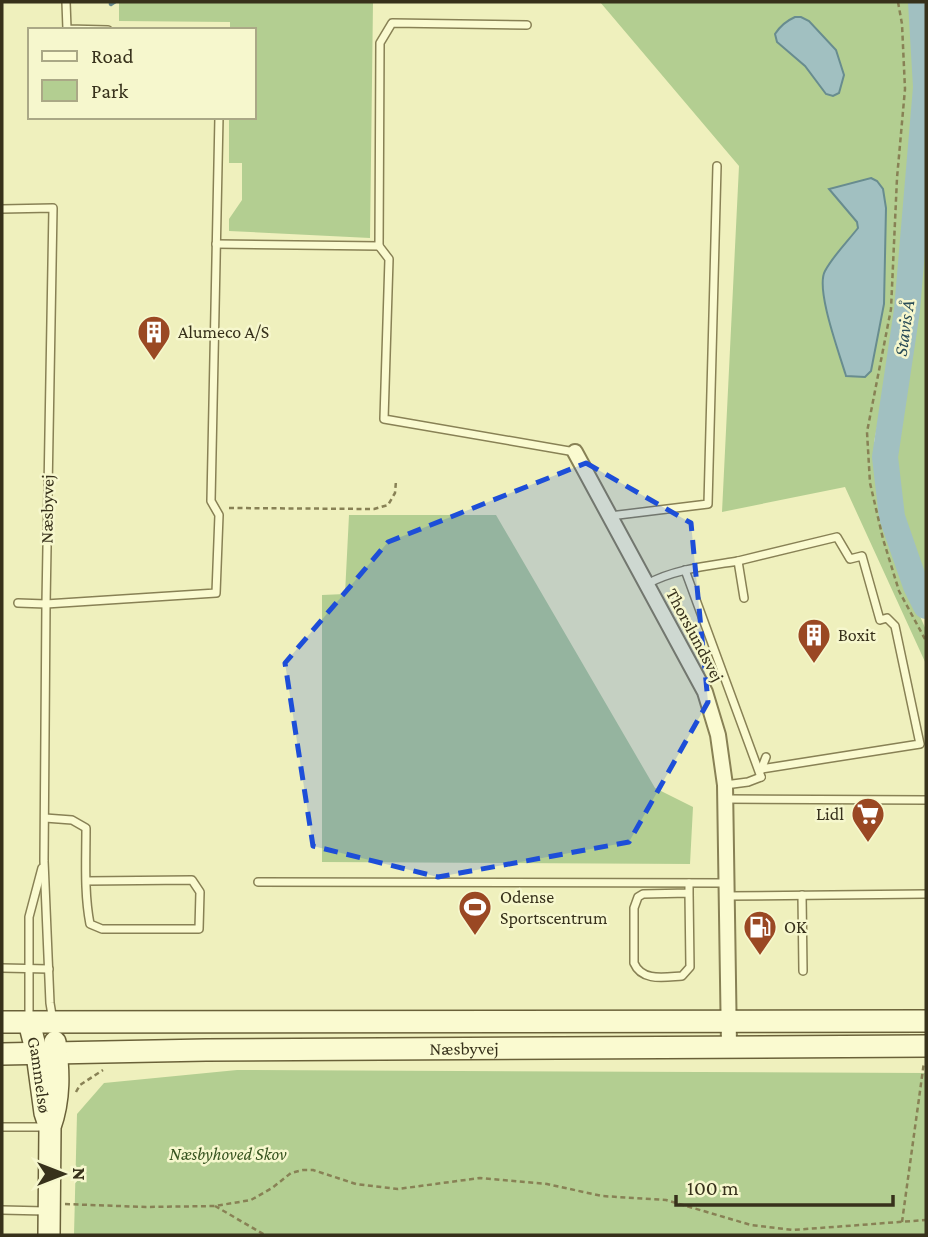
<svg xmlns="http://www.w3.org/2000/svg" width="928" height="1237" font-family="'Crimson Pro',serif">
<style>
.green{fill:#b3ce91;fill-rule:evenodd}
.water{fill:#a1c0c1;stroke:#688c8f;stroke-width:2}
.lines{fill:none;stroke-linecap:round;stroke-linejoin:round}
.stream{stroke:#688c8f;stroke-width:4.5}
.river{stroke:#a1c0c1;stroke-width:26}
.lane-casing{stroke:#888155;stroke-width:10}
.street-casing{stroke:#888155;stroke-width:18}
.secondary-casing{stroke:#6a6139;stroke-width:24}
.path{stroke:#888155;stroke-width:2.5;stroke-dasharray:5 3.5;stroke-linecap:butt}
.lane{stroke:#fafad0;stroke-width:7}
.street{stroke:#fafad0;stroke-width:14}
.secondary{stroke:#fafad0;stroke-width:21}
.marked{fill:#1d4ed8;fill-opacity:0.2;stroke:#1d4ed8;stroke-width:5;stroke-dasharray:14 9;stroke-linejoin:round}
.labels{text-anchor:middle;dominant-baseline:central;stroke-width:5;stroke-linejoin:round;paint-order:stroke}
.poi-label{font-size:18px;fill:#37311b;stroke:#f6f7cd;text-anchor:start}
.street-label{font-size:18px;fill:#37311b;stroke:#f6f7cd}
.park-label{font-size:18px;font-style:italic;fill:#375420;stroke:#f6f7cd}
.water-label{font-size:19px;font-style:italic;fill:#294c57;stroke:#f6f7cd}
</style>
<rect width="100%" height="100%" fill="#eff0bd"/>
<g class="green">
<polygon points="119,2 373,2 370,238 229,231 229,219 242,200 242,163 229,163 229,117 254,117 254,30 230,30 230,22 119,21"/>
<path d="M 600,2 L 912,2 L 915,106 L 902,273 L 896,330 L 874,442 L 877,480 L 906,584 L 926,630 L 926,664 L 845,487 L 722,512 L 739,166 ZM 886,208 L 884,304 L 871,371 L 845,376 L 823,274 L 858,228 L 857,222 L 848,210 Z"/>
<polygon points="926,242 926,584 912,548 898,493 896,448"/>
<polygon points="349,515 496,515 655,788 693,807 690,864 322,862 322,595 345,594"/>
<polygon points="237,1070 926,1073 926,1235 74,1235 77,1114 104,1083"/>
</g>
<g class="water">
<path d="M 795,17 L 801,17 L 809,21 L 836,50 L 844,75 L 839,93 L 833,96 L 826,94 L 805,66 L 777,42 L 775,34 C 780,26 786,21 795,17 Z"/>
<path d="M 871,178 L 877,181 L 883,189 L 886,208 L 884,304 L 871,371 L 865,377 L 846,376 C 840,355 815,289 825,271 C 833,256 847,242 858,228 L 857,222 L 829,189 Z"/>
</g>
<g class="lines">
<polyline class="stream" points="111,4 114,2"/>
<polyline class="river" points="921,2 926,87 907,310 885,457 892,517 916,586 926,606"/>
<defs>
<g id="lane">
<polyline points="66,2 67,29 108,30"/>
<polyline points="2,209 53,208 46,604 44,861 50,1003 53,1021"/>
<polyline points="216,244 379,246 380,43 392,23 527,25"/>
<polyline points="379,246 389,259 384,419 575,452"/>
<polyline points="610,516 708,504 717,166"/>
<polyline points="738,561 837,537 850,559 862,556 880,620 887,618 895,626 920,744 761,769"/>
<polyline points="685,570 761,777"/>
<path d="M 647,584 C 675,569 707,566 738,561 L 744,598"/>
<polyline points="18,603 46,604 216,593 219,515 211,501 219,117"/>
<polyline points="761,770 766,757"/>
<polyline points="725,785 748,782 761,777"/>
<polyline points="726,799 926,800"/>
<path d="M 45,818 L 72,820 L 86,828 C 86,860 84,893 90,924 L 102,929 L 199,929 L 200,892 L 192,880 L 86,881"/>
<polyline points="258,882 726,883"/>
<path d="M 689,883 L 689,893 L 690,967 L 682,976 C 665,977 642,982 634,963 L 634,908 L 638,897 L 643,894 L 689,893"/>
<polyline points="802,895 803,971"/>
<polyline points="727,896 926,894"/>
<polyline points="2,968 49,969"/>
<polyline points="29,1019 29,917 42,868"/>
<polyline points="2,1127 47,1127"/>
<polyline points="2,1210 45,1211"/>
</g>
<polyline id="street" points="575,452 705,692 718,735 725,785 729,1045"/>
<g id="secondary">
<polyline points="2,1022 926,1021"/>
<path id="s1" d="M 29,1022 L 37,1054 L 45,1113 L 48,1122"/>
<path id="s2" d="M 2,1054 L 206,1050 L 926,1046"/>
<path d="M 49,1235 L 50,1127 C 60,1099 59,1071 55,1042"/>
</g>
</defs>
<use href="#lane" class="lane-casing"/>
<use href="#street" class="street-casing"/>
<use href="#secondary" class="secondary-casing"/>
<g class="path">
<polyline points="898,2 902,24 905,89 897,178 891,309 867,432 870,483 883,539 899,591 926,641"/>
<polyline points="229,508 374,509 388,505 395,493 396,481"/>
<polyline points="76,1092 80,1085 103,1070"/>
<polyline points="65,1204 146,1207 215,1206 251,1200 272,1188 291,1173 303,1170 313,1170 356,1184 398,1189 480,1178 547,1184 602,1196 666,1200 751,1225 793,1230 926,1220"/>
<polyline points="215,1206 265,1235"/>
<polyline points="902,1222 924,1062"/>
</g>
<use href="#lane" class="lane"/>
<use href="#street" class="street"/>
<use href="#secondary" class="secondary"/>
</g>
<path class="marked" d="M 586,463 L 691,523 L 708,702 L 629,842 L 438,877 L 313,846 L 285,663 L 388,542 Z"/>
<defs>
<symbol id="building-pin" viewBox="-11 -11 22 30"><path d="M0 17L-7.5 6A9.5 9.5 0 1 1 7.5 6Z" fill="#9a4823" stroke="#f6f7cd"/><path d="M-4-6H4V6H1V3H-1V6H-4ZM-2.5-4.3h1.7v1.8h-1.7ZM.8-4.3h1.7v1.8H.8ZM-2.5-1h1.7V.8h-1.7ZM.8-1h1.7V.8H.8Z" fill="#fff"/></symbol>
<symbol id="supermarket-pin" viewBox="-11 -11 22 30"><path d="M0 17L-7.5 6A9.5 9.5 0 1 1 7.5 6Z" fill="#9a4823" stroke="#f6f7cd"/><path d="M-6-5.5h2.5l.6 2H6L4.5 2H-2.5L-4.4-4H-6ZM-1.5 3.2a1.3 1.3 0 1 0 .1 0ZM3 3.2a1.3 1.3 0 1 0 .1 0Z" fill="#fff"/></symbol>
<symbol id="stadium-pin" viewBox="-11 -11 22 30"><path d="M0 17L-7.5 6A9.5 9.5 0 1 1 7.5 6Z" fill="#9a4823" stroke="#f6f7cd"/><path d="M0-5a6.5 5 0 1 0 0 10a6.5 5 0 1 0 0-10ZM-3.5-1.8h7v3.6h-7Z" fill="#fff"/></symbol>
<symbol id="fuel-pin" viewBox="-11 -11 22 30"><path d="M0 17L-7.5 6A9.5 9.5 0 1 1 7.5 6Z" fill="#9a4823" stroke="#f6f7cd"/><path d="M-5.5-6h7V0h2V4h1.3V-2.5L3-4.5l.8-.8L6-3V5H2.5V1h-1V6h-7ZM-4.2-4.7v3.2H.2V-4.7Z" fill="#fff"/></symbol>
</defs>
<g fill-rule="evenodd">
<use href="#building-pin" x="135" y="313" width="38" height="52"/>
<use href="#building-pin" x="795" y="616" width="38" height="52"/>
<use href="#supermarket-pin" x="849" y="795" width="38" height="52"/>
<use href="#stadium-pin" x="456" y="888" width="38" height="52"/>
<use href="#fuel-pin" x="741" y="908" width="38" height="52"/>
</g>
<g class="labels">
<g class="poi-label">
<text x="178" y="332">Alumeco A/S</text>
<text x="838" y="635">Boxit</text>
<text x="844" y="814" text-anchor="end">Lidl</text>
<text x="500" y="897">Odense<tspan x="500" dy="21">Sportscentrum</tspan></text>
<text x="784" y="927">OK</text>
</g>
<g class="street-label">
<text transform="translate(47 509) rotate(-89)">Næsbyvej</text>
<text transform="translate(695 635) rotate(62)">Thorslundsvej</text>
<text stroke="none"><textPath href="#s2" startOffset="462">Næsbyvej</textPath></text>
<text stroke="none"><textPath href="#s1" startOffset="54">Gammelsø</textPath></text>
</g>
<g class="park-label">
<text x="228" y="1154">Næsbyhoved Skov</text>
</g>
<g class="water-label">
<text transform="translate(904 328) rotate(-82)">Stavis Å</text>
</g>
</g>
<rect width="928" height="1237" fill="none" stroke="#37311b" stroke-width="7"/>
<rect x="28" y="28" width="228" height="91" fill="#f6f7cd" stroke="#aaa886" stroke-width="2"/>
<rect x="42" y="51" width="35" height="10" fill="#fafad0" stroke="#aaa886" stroke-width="2"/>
<text x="91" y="63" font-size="21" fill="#37311b">Road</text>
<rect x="42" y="80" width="35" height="21" fill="#b3ce91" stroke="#aaa886" stroke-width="2"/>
<text x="91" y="98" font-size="21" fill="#37311b">Park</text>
<g transform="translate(63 1174) rotate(90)" stroke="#f6f7cd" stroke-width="5" paint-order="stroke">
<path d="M0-5L12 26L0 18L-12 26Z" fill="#37311b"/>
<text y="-10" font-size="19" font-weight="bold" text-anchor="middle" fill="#37311b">N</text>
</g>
<path d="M676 1195v10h217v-10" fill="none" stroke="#37311b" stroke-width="3.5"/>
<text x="687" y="1195" font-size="21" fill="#37311b" stroke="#f6f7cd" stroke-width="5" paint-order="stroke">100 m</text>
</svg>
